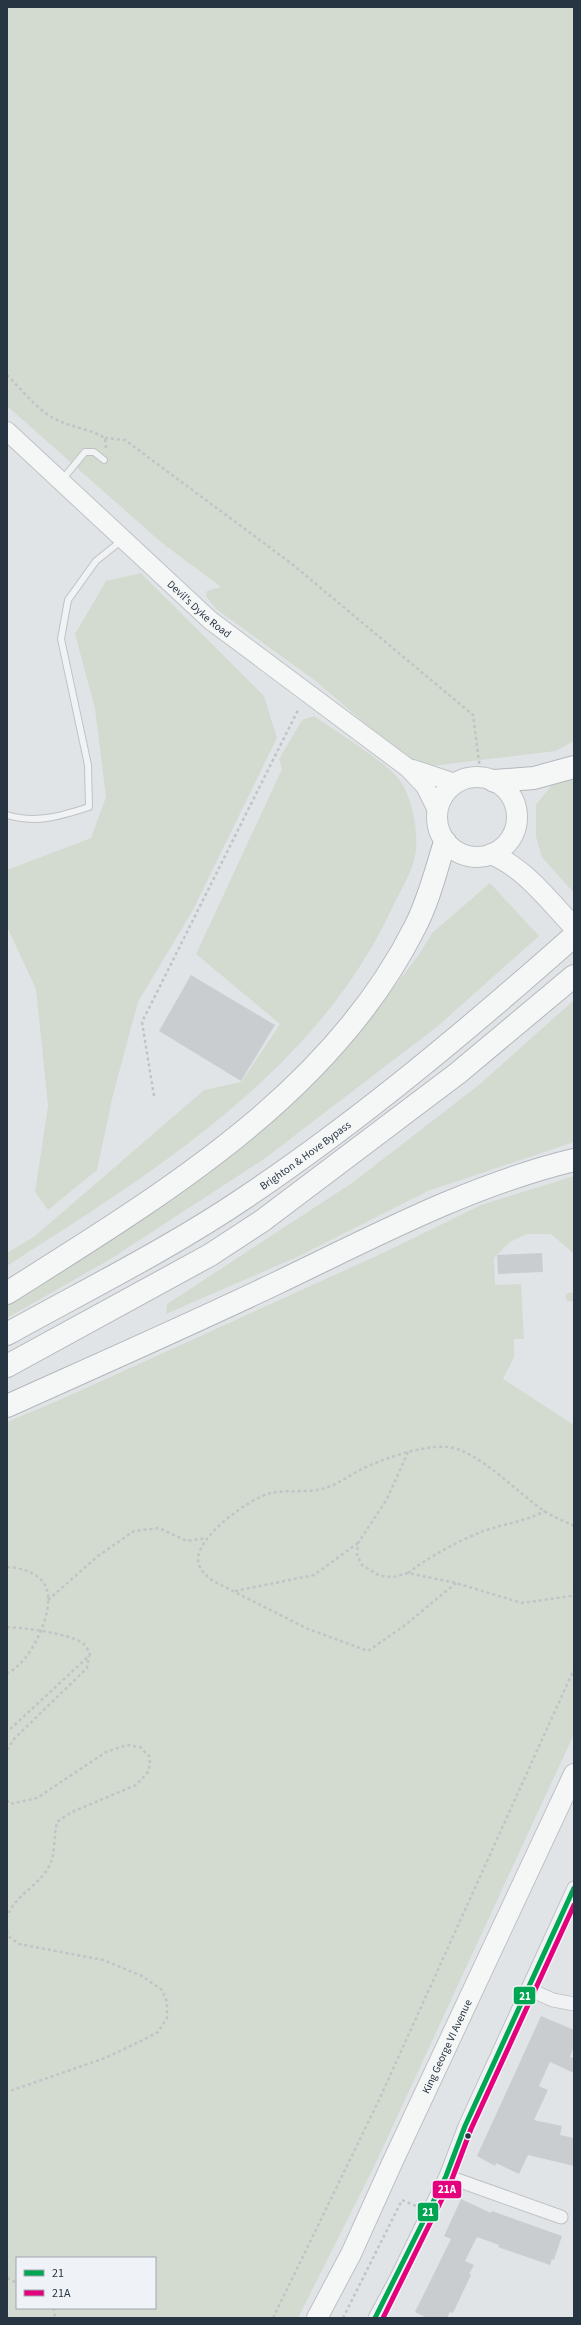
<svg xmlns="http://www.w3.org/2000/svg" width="581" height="2325" font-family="'Source Sans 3',sans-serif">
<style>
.green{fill:#d3dbd1;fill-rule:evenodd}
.building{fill:#cacdcf}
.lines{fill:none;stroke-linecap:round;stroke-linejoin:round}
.lane-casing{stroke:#bfc2c5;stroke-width:8}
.street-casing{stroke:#bfc2c5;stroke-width:15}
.secondary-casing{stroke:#bfc2c5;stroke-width:20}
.primary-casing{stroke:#bdc1c5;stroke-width:22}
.highway-casing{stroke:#b3b7bc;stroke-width:24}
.path{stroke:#c0c4c7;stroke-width:2.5;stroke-dasharray:3 3;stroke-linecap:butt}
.lane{stroke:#f1f2f3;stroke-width:6}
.street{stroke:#f1f2f3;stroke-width:13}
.secondary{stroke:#f5f6f6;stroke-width:18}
.primary{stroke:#f5f6f6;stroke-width:20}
.highway{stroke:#f5f6f6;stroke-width:22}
.bus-1-casing{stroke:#eff3f7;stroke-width:8}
.bus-2-casing{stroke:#eff3f7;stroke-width:8}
.bus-1{stroke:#00a651;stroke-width:5}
.bus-2{stroke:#e5007d;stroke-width:5}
.bus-dot{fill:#273542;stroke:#eff3f7;stroke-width:1.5}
.labels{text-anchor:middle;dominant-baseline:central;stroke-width:3;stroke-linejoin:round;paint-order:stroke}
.street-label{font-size:11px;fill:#273542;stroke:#eff3f7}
.line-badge{stroke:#eff3f7;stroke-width:1.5}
.badge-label{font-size:11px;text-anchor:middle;font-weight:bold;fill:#fff}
</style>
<rect width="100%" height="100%" fill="#e1e4e7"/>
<g class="green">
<polygon points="7,7 574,7 574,741 556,751 423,767 366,724 313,679 216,609 206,596 207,591 221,587 162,543 7,406"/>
<polygon points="141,573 264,696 277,738 193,910 138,1002 113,1095 97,1170 48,1210 35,1192 48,1106 36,989 7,927 7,870 91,838 106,797 95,709 75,634 106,581"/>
<path d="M 314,716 C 335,731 391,764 403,785 C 414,806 420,838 414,861 C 410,875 401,890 394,904 C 319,1070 155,1171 7,1266 L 7,1253 L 35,1236 L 204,1090 L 241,1082 L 280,1024 L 196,954 L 282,769 L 279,759 L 302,720 Z"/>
<polygon points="574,777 574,893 542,857 536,837 536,805 551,786"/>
<polygon points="490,883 539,936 438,1026 264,1159 109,1260 7,1318 7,1301 223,1159 344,1051 418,956 432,933"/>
<polygon points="574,1000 574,1142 428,1191 297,1257 166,1314 167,1304 352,1183 480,1084"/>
<path d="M 574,1176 L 574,1254 L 551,1234 L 527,1234 L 510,1242 L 494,1258 L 495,1285 L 521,1284 L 524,1339 L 514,1339 L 514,1357 L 503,1379 L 574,1425 L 574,1734 L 373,2169 L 298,2318 L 7,2318 L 7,1422 L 64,1398 L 385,1252 L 481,1205 ZM 17,2258 L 155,2258 L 155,2308 L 17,2308 Z"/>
<circle cx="570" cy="1297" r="4.5"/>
</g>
<g class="building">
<polygon points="191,975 275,1025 241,1081 159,1031"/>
<polygon points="542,1253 543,1272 498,1274 497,1255"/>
<polygon points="541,2016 574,2030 574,2046 570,2057 574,2058 574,2073 550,2062 539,2086 548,2090 534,2120 562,2126 560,2135 574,2138 574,2166 528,2155 519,2174 496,2163 495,2166 477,2156"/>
<polygon points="461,2199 491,2213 492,2211 562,2236 554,2260 552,2259 550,2265 498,2247 499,2245 477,2237 465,2261 474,2265 469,2274 471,2275 453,2313 450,2312 447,2318 427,2318 415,2312 451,2239 444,2236"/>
</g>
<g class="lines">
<defs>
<g id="lane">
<polyline points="62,480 85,452 94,452 104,460"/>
<path d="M 7,815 C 36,824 61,816 89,807 L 88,765 L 61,639 L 68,600 L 96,561 L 121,541"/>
</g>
<g id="street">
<polyline points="528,1989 553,2000 574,2004"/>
<polyline points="446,2176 561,2217"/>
<polyline points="375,2318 396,2279 446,2176 465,2126 574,1888"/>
</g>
<g id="secondary">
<path id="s1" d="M 7,431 L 210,620 L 408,768 L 425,786 L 437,810"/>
<polyline points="413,769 455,783"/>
</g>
<g id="primary">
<circle cx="477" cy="817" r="40"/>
<path d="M 491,854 C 525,868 549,901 574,927"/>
<path id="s2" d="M 317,2318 L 351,2254 L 393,2161 L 574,1774"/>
</g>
<g id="highway">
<polyline points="494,781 534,778 574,767"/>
<path d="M 7,1293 C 160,1196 331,1095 415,927 C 429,900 436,870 445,842"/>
<path id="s3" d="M 7,1334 C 86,1290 171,1248 246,1197 C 362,1119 470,1028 574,936"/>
<polyline points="7,1366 210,1255 262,1221 458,1073 574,976"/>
<path d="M 7,1406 C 98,1365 189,1325 279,1282 C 375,1236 470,1185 574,1160"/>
</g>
</defs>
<use href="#lane" class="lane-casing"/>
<use href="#street" class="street-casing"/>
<use href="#secondary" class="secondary-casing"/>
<use href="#primary" class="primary-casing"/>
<use href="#highway" class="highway-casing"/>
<g class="path">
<path d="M 7,375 C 20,388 34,406 50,416 C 67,427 88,428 105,438 L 106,448"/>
<polyline points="105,438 125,440 292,564 473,715 480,769"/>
<polyline points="154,1096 142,1022 299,708"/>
<polyline points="408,1452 387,1499 358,1543 357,1555 362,1565 380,1576 393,1577 408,1573 456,1583 522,1603 571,1596 574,1592"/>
<path d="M 7,1567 C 22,1568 42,1573 47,1590 C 54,1613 30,1664 7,1673"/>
<path d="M 408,1573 C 427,1558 458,1541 481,1532 C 502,1524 524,1522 545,1511"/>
<path d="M 456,1583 L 404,1626 L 368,1651 L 308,1629 L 213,1581 C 206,1575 199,1570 198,1560 C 197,1536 250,1498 271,1493 C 289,1489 311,1494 328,1487 C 339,1483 349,1476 360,1470 C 382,1459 421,1445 447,1447 C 477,1449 519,1494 544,1511 C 554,1517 564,1521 574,1526"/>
<polyline points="235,1591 314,1575 358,1543"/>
<polyline points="48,1600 98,1556 134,1531 159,1528 187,1541 206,1538"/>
<path d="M 7,1627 C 26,1628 65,1633 81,1642 C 86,1645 88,1650 90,1655 L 7,1732"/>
<polyline points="7,1750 14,1739 87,1668 89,1656"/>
<path d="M 7,1800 L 10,1804 L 37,1798 L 106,1752 L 127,1745 L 140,1747 L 150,1757 L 149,1771 L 136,1785 L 72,1812 L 57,1822 C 54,1834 55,1852 51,1862 C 42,1885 15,1894 7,1917"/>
<polyline points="7,1931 8,1936 19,1944 103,1960 142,1976 162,1990 167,2002 167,2018 158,2032 141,2041 105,2058 7,2092"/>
<polyline points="7,2278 17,2283"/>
<polyline points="53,2308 55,2312 54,2318"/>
<polyline points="273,2318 379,2100 574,1669"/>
<polyline points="343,2318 402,2200 416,2206"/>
</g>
<use href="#lane" class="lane"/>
<use href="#street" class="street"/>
<use href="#secondary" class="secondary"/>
<use href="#primary" class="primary"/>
<use href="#highway" class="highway"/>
<defs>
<polyline id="bus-1" points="375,2318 446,2176 465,2126 574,1888"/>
<polyline id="bus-2" points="383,2318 452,2179 471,2129 574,1905"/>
</defs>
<use href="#bus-1" class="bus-1-casing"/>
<use href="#bus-2" class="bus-2-casing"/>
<use href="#bus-1" class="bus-1"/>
<use href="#bus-2" class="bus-2"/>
</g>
<circle class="bus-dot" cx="468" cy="2136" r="3.5"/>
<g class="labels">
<g class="street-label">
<text stroke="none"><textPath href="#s1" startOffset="262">Devil's Dyke Road</textPath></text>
<text stroke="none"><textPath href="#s3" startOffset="348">Brighton &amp; Hove Bypass</textPath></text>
<text stroke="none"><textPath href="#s2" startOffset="301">King George VI Avenue</textPath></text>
</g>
</g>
<g class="line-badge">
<rect x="513" y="1986" width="23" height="19" rx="4" fill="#00a651"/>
<rect x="432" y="2180" width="30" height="19" rx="4" fill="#e5007d"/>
<rect x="417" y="2202" width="22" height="20" rx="4" fill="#00a651"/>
</g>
<g class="badge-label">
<text x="525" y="2000">21</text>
<text x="447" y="2193">21A</text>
<text x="428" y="2216">21</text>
</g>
<rect width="581" height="2325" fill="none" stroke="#273542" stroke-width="16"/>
<rect x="16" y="2257" width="140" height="52" fill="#eff3f7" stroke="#9fa7af"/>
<rect x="24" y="2270" width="20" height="6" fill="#00a651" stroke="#9fa7af"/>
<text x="52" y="2277" font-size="12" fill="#273542">21</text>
<rect x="24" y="2290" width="20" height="6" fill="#e5007d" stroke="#9fa7af"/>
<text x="52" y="2297" font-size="12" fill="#273542">21A</text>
</svg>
